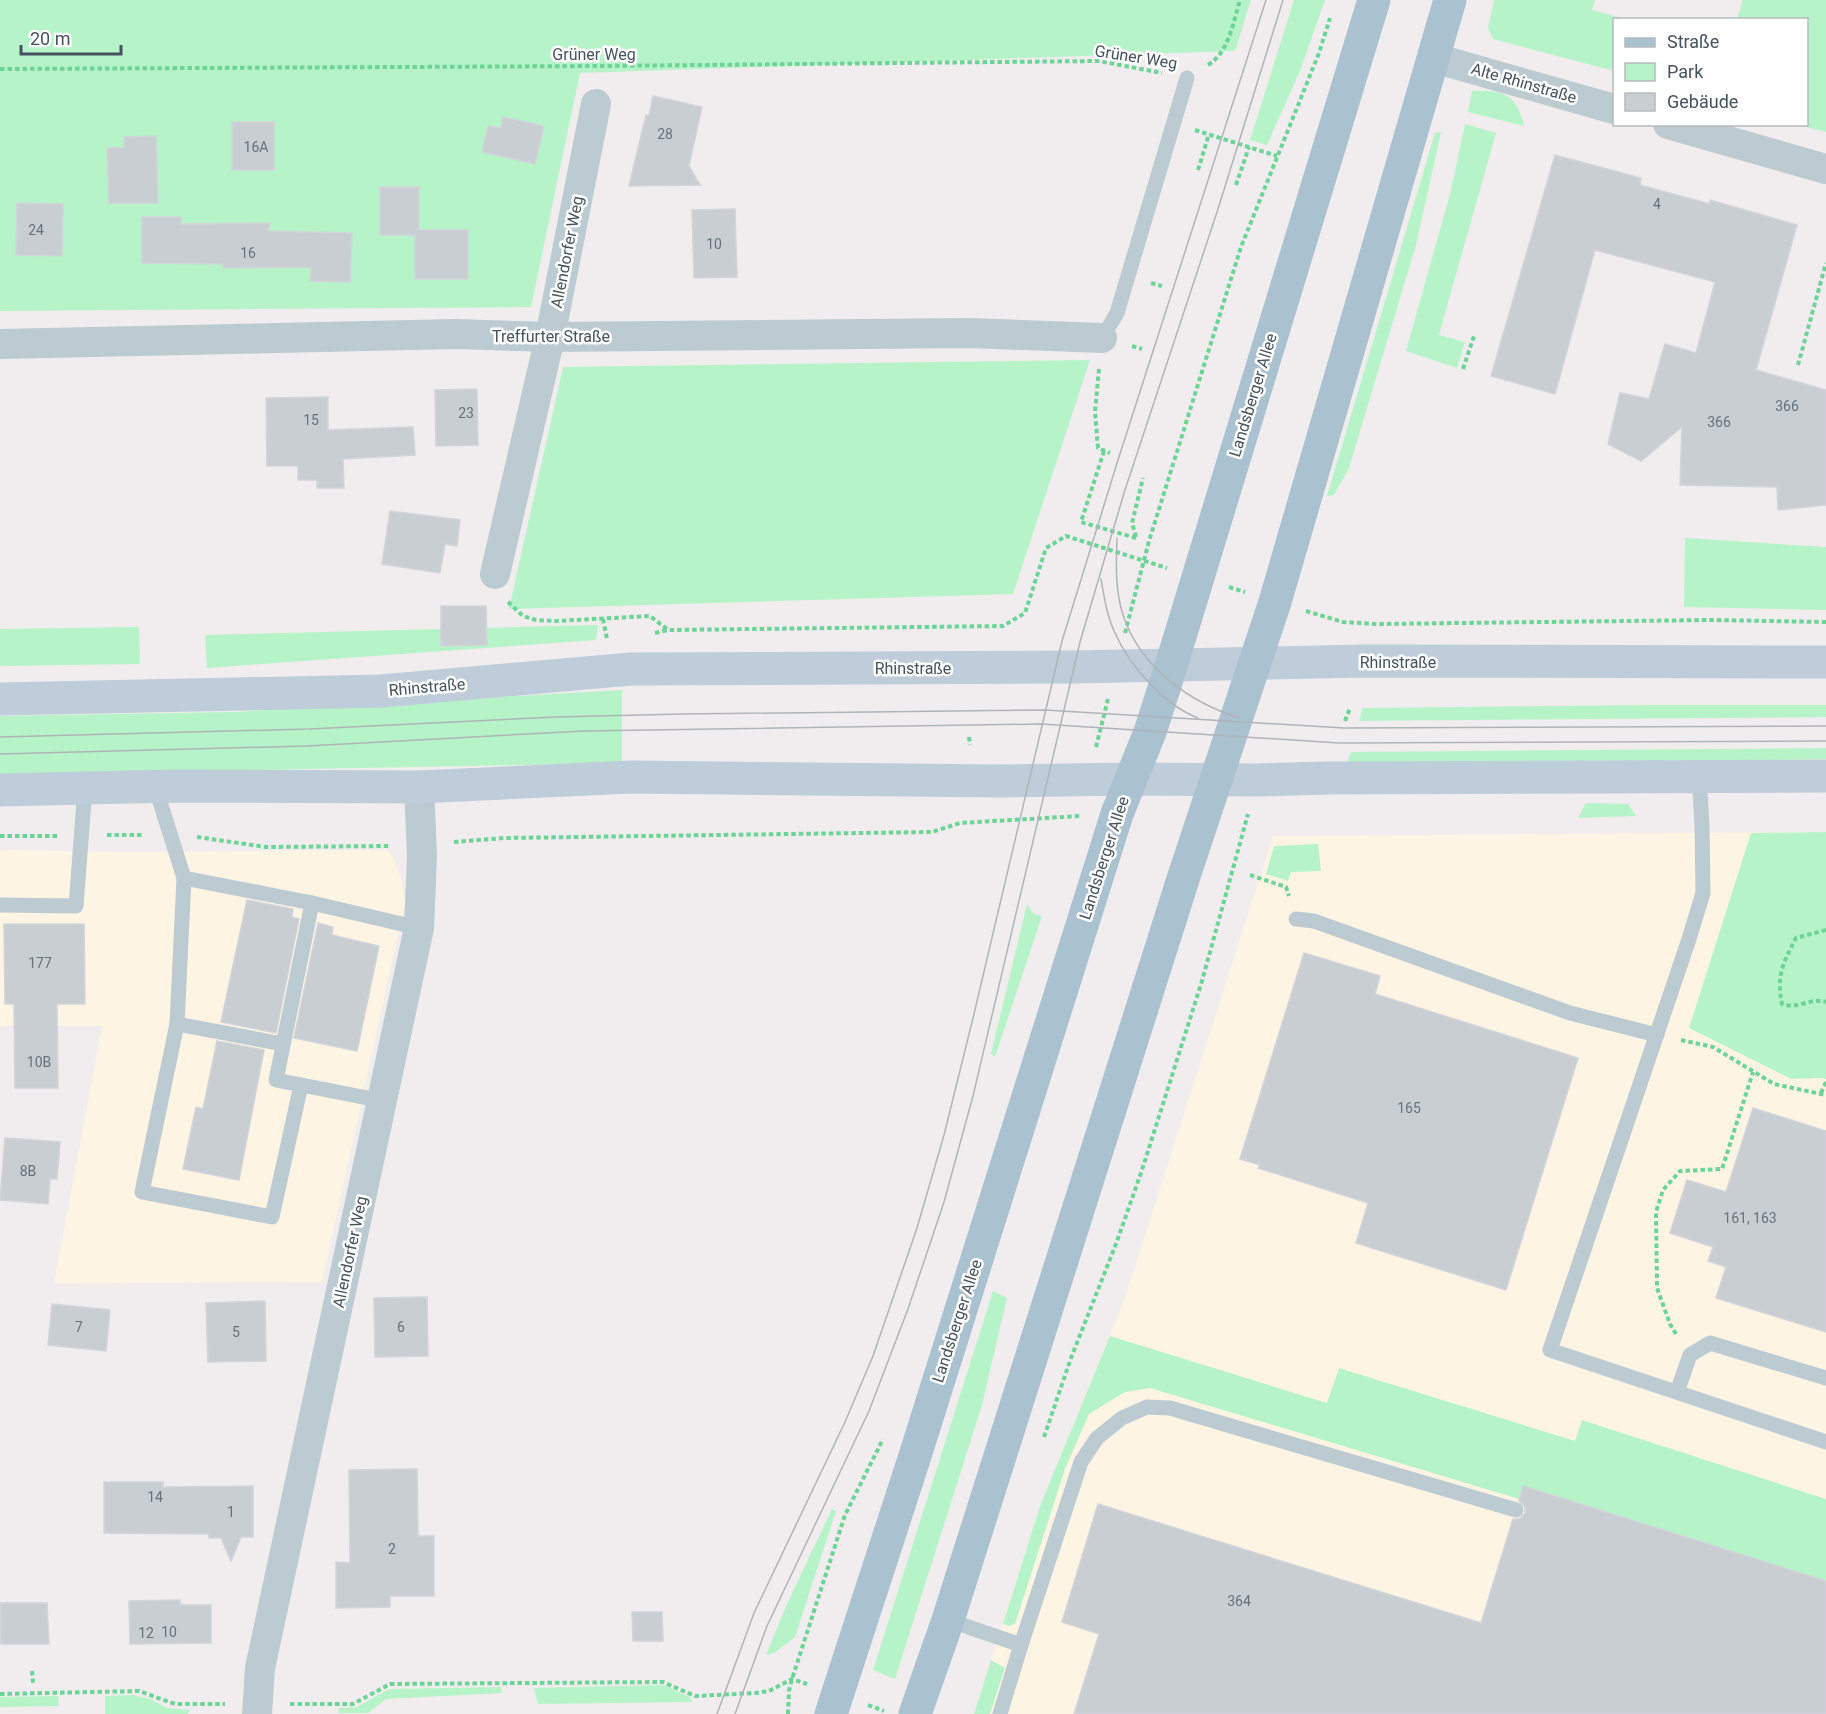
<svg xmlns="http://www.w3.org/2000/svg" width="1826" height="1714" font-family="Roboto,sans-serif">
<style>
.commercial{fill:#fef4e4}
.green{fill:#b7f3c8}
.building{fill:#c9ced3;stroke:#d1d4da;stroke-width:1.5}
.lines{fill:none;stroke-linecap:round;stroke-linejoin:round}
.path{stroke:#6bd496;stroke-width:4;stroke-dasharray:4.5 3;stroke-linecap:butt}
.service{stroke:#bccad1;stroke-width:15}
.minor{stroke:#bccad1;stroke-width:30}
.secondary{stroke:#becdd9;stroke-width:33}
.primary{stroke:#aac1d0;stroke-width:33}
.tram{stroke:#afb4b9;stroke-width:1.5}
.labels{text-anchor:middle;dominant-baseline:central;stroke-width:5;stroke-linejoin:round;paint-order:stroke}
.number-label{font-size:14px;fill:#65727a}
.street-label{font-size:16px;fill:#44535d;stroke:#fff}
</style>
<rect width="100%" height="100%" fill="#f1edee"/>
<g class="commercial">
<polygon points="1826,832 1826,1714 974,1714 1040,1506 1124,1301 1273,836"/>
<polygon points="0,850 136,852 387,850 394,859 401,878 405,902 322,1282 54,1283 102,1026 0,1026"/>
</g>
<g class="green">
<polygon points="0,0 1251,0 1235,51 580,73 531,307 0,311"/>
<polygon points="1294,0 1325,0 1300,71 1267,145 1250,140"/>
<polygon points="1494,0 1595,0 1592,10 1625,19 1614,20 1614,71 1493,39 1488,28"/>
<polygon points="1743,0 1826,0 1826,132 1798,125 1806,124 1806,20 1737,19"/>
<path d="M 1472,91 C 1503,90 1517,94 1524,126 L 1468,112 Z"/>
<polygon points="1465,124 1496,133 1439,335 1465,342 1457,368 1406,351 1450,194"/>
<polygon points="1441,132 1416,245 1349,468 1334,495 1327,496 1435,133"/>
<polygon points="1090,360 1013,594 509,609 563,367"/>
<polygon points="1685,538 1826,547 1826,610 1684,607"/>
<polygon points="598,625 596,640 207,668 205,635"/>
<polygon points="139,627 140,664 0,666 0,629"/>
<polygon points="622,690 622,763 0,775 0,716 233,712"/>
<polygon points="1655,705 1826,705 1826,717 1359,721 1363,708"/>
<polygon points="1826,748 1826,759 1346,767 1351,752"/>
<polygon points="1586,803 1628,804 1636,816 1578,818"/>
<polygon points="1826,832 1826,1079 1821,1078 1791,1079 1689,1028 1751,833"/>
<polygon points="1318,844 1321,871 1291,872 1288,881 1266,874 1274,846"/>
<polygon points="1027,904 1034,914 1042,916 995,1057 991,1054"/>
<polygon points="993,1291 1007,1298 982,1405 895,1679 873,1670"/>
<polygon points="1110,1336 1327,1403 1339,1368 1575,1441 1582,1420 1826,1499 1826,1581 1524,1487 1519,1499 1150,1388 1125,1392 1089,1414 1065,1469 1015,1624 1009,1626 1003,1624 1040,1506"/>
<polygon points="832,1509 836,1511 795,1637 774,1653 766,1655 787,1604"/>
<polygon points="991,1660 1005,1668 990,1714 974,1714"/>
<polygon points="664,1685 691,1698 692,1702 538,1704 534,1688"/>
<polygon points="501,1687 502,1693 386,1699 368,1713 338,1713 339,1708 357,1707 389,1689"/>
<polygon points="133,1695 150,1699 167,1708 190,1710 188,1714 105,1714 105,1696"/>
<polygon points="58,1696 59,1706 0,1707 0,1697"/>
</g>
<g class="building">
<polygon points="653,96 702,107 689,166 700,185 629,186 646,115 649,116"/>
<polygon points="503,117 544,126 535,164 482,152 488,126 501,128"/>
<rect x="232" y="122" width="42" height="48"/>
<polygon points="156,136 158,203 109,203 107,148 124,148 124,137"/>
<polygon points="1555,155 1641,178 1640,185 1710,204 1710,200 1797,225 1756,370 1826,390 1826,505 1778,510 1777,487 1680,485 1682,427 1641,461 1608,444 1620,393 1649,399 1665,344 1696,353 1715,282 1595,250 1555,394 1491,376"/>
<polygon points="380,187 419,187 419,230 468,230 468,279 415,279 415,235 380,235"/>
<polygon points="17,203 63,204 62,256 16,255"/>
<polygon points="735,209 737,277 694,278 692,210"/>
<polygon points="142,217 181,217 181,224 269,223 269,231 352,233 350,282 310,281 311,267 223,268 223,264 142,263"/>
<polygon points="477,389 478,445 436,446 435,390"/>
<polygon points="328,397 328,430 413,427 415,455 343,459 344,488 317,488 317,480 298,480 298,466 267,466 266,398"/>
<polygon points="390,511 460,520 457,546 445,544 440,573 382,564"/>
<polygon points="441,606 486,606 487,645 441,646"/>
<polygon points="247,900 293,909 292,917 299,919 276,1033 221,1022"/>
<polygon points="318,923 333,927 332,935 379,946 357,1051 294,1038"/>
<polygon points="4,924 84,924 85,1004 57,1004 58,1088 15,1088 14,1004 5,1004"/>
<polygon points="1304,953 1380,976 1375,994 1578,1058 1506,1290 1356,1243 1368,1203 1258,1168 1260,1165 1240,1159"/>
<polygon points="217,1041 264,1050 239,1180 183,1169 196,1107 203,1109"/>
<polygon points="1753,1108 1826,1131 1826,1332 1716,1298 1726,1267 1708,1261 1713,1247 1670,1233 1687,1180 1726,1192"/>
<polygon points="5,1138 60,1142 57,1179 50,1179 48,1204 0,1200"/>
<polygon points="427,1297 428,1356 375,1357 374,1298"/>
<polygon points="265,1301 266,1361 208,1362 206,1303"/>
<polygon points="52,1304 110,1310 106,1351 48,1345"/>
<polygon points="417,1469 418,1536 434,1536 434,1596 390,1596 390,1607 336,1608 336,1562 350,1563 349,1470"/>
<polygon points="104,1482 163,1482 163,1487 253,1486 253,1537 241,1537 231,1561 221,1538 209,1538 209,1534 104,1533"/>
<polygon points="1523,1486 1826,1581 1826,1714 1074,1714 1099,1634 1062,1622 1098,1504 1481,1623 1513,1519 1519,1519 1525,1513 1525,1507 1519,1501"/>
<polygon points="180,1600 180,1605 211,1605 211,1643 130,1644 129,1601"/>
<polygon points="0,1603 47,1603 49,1644 1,1644"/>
<polygon points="632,1612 662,1612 663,1641 633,1641"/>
</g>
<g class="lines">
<g class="path">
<path d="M 1208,65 C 1229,52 1233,23 1240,0"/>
<polyline points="0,69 601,66 1099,61 1162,73"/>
<polyline points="1195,130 1277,156"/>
<polyline points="1198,170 1209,134"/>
<polyline points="1236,185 1249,147"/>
<polyline points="1151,283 1162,286"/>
<polyline points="1132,346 1142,349"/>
<polyline points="1798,365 1826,263"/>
<polyline points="1099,369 1095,412 1098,448 1110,453"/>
<polyline points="1463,369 1474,336"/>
<polyline points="1104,451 1081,522 1136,538"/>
<polyline points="1136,537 1132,523 1143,478"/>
<polyline points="1229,587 1245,592"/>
<polyline points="508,602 523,616 536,620 556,621 650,616 667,629"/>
<polyline points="1306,611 1343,622 1377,624 1711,620 1826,622"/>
<polyline points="603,619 607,639"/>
<polyline points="655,633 668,630 1003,626 1025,613 1046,548 1066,536 1167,568"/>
<polyline points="1125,633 1149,541 1241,247 1319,53 1330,18"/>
<polyline points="1345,721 1350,708"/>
<polyline points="969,737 970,745"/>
<polyline points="1096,747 1108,699"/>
<polyline points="107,835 144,835"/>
<polyline points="0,836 57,836"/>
<polyline points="197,837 266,847 389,846"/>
<polyline points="454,842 504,838 932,832 960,823 1080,816"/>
<polyline points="1250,875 1286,887 1289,896"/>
<path d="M 1826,930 L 1796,938 C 1783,963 1776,976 1782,1004 C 1797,1010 1811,997 1826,1002"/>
<polyline points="1681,1040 1713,1047 1774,1084 1826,1095"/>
<polyline points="1821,1093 1826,1082"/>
<polyline points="1676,1334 1670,1324 1657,1288 1656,1212 1663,1190 1680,1171 1722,1169 1753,1072"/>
<polyline points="1044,1437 1071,1358 1116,1244 1142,1170 1202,981 1248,814"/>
<polyline points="32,1671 33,1683"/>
<polyline points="0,1694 139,1691 175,1704 225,1704"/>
<polyline points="290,1704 353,1704 390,1684 663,1682 695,1696 756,1693 769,1691 792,1679 807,1684"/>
<polyline points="868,1705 884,1711"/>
<polyline points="788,1714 789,1691 792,1679 845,1515 883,1439"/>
</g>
<g class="service">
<polyline points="1102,338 1117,313 1187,78"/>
<polyline points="1699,776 1702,825 1703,893 1689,939 1550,1350 1826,1442"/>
<polyline points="155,786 184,878 177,1024 142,1192 272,1217 301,1085"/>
<polyline points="184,878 312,903"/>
<polyline points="0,905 76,906 85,788"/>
<polyline points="1296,919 1314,921 1570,1013 1657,1035"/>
<polyline points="177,1024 283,1044"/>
<polyline points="383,1101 276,1080 312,903 419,928"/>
<polyline points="1677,1392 1690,1355 1710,1343 1826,1378"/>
<polyline points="948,1620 1021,1645 1000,1714"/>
<polyline points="1021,1645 1081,1462 1097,1438 1122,1418 1147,1407 1170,1408 1516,1510"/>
</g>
<g class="minor">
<polyline points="1434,58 1614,109"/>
<polyline points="1668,124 1826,169"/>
<polyline points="0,344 456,334 550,337 968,333 1102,338"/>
<polyline points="495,574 550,337 596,104"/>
<polyline points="257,1714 260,1668 419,928 422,856 419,787"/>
</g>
<g class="secondary">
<polyline points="0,699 381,691 631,669 1074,667 1365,661 1826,662"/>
<polyline points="0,790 176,786 419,787 631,777 1000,781 1131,779 1257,780 1327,778 1826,776"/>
</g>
<g class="primary">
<polyline points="831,1714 914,1459 1117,814 1150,732 1167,679 1374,0"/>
<polyline points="915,1714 948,1620 1184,876 1275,602 1450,0"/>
</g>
<g class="tram">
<path d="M 1117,538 C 1116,564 1115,590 1123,615 C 1140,667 1190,703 1240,718"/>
<path d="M 1101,579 C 1104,597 1107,616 1115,633 C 1129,665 1164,705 1198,718"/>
<polyline points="0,737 309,729 556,717 683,714 1045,710 1344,728 1826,726"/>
<polyline points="0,754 307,746 584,731 1041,724 1339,743 1826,741"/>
<polyline points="717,1714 754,1613 845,1422 873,1356 917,1228 944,1135 974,1014 1062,641 1118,460 1266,0"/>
<polyline points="735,1714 767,1626 869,1411 908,1309 944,1202 973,1096 1080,642 1124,493 1218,209 1283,0"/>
</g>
</g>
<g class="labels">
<g class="number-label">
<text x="665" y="134">28</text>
<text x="256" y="147">16A</text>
<text x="1657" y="204">4</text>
<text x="36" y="230">24</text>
<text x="714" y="244">10</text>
<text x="248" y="253">16</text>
<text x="1787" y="406">366</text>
<text x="466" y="413">23</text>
<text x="311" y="420">15</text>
<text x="1719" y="422">366</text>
<text x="40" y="963">177</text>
<text x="39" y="1062">10B</text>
<text x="1409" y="1108">165</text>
<text x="28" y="1171">8B</text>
<text x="1750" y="1218">161, 163</text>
<text x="79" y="1327">7</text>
<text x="401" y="1327">6</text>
<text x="236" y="1332">5</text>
<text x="155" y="1497">14</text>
<text x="231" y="1512">1</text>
<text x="392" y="1549">2</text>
<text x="1239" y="1601">364</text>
<text x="169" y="1632">10</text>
<text x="146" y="1633">12</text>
</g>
<g class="street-label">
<text x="594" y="54">Grüner Weg</text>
<text transform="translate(1136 57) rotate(9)">Grüner Weg</text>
<text transform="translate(1524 83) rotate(16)">Alte Rhinstraße</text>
<text transform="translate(567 252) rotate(-79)">Allendorfer Weg</text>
<text x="551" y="336">Treffurter Straße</text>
<text transform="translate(1253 395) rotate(-73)">Landsberger Allee</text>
<text x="1398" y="662">Rhinstraße</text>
<text x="913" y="668">Rhinstraße</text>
<text transform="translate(427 687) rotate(-5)">Rhinstraße</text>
<text transform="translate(1104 858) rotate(-72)">Landsberger Allee</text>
<text transform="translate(350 1252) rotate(-78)">Allendorfer Weg</text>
<text transform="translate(957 1321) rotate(-72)">Landsberger Allee</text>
</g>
</g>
<rect x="1613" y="18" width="195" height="108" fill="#ffffff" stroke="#b4babe" stroke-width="1.5"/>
<rect x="1625" y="38" width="30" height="9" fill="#aac1d0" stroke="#b4babe" stroke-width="1.5"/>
<text x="1667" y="48" font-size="18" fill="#44535d">Straße</text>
<rect x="1625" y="63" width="30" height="18" fill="#b7f3c8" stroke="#b4babe" stroke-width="1.5"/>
<text x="1667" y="78" font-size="18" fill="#44535d">Park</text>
<rect x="1625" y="93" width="30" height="18" fill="#c9ced3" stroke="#b4babe" stroke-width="1.5"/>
<text x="1667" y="108" font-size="18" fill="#44535d">Gebäude</text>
<path d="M21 45v9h100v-9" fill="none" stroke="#44535d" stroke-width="3"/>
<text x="30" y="45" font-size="18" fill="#44535d" stroke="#ffffff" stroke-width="4.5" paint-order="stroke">20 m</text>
</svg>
